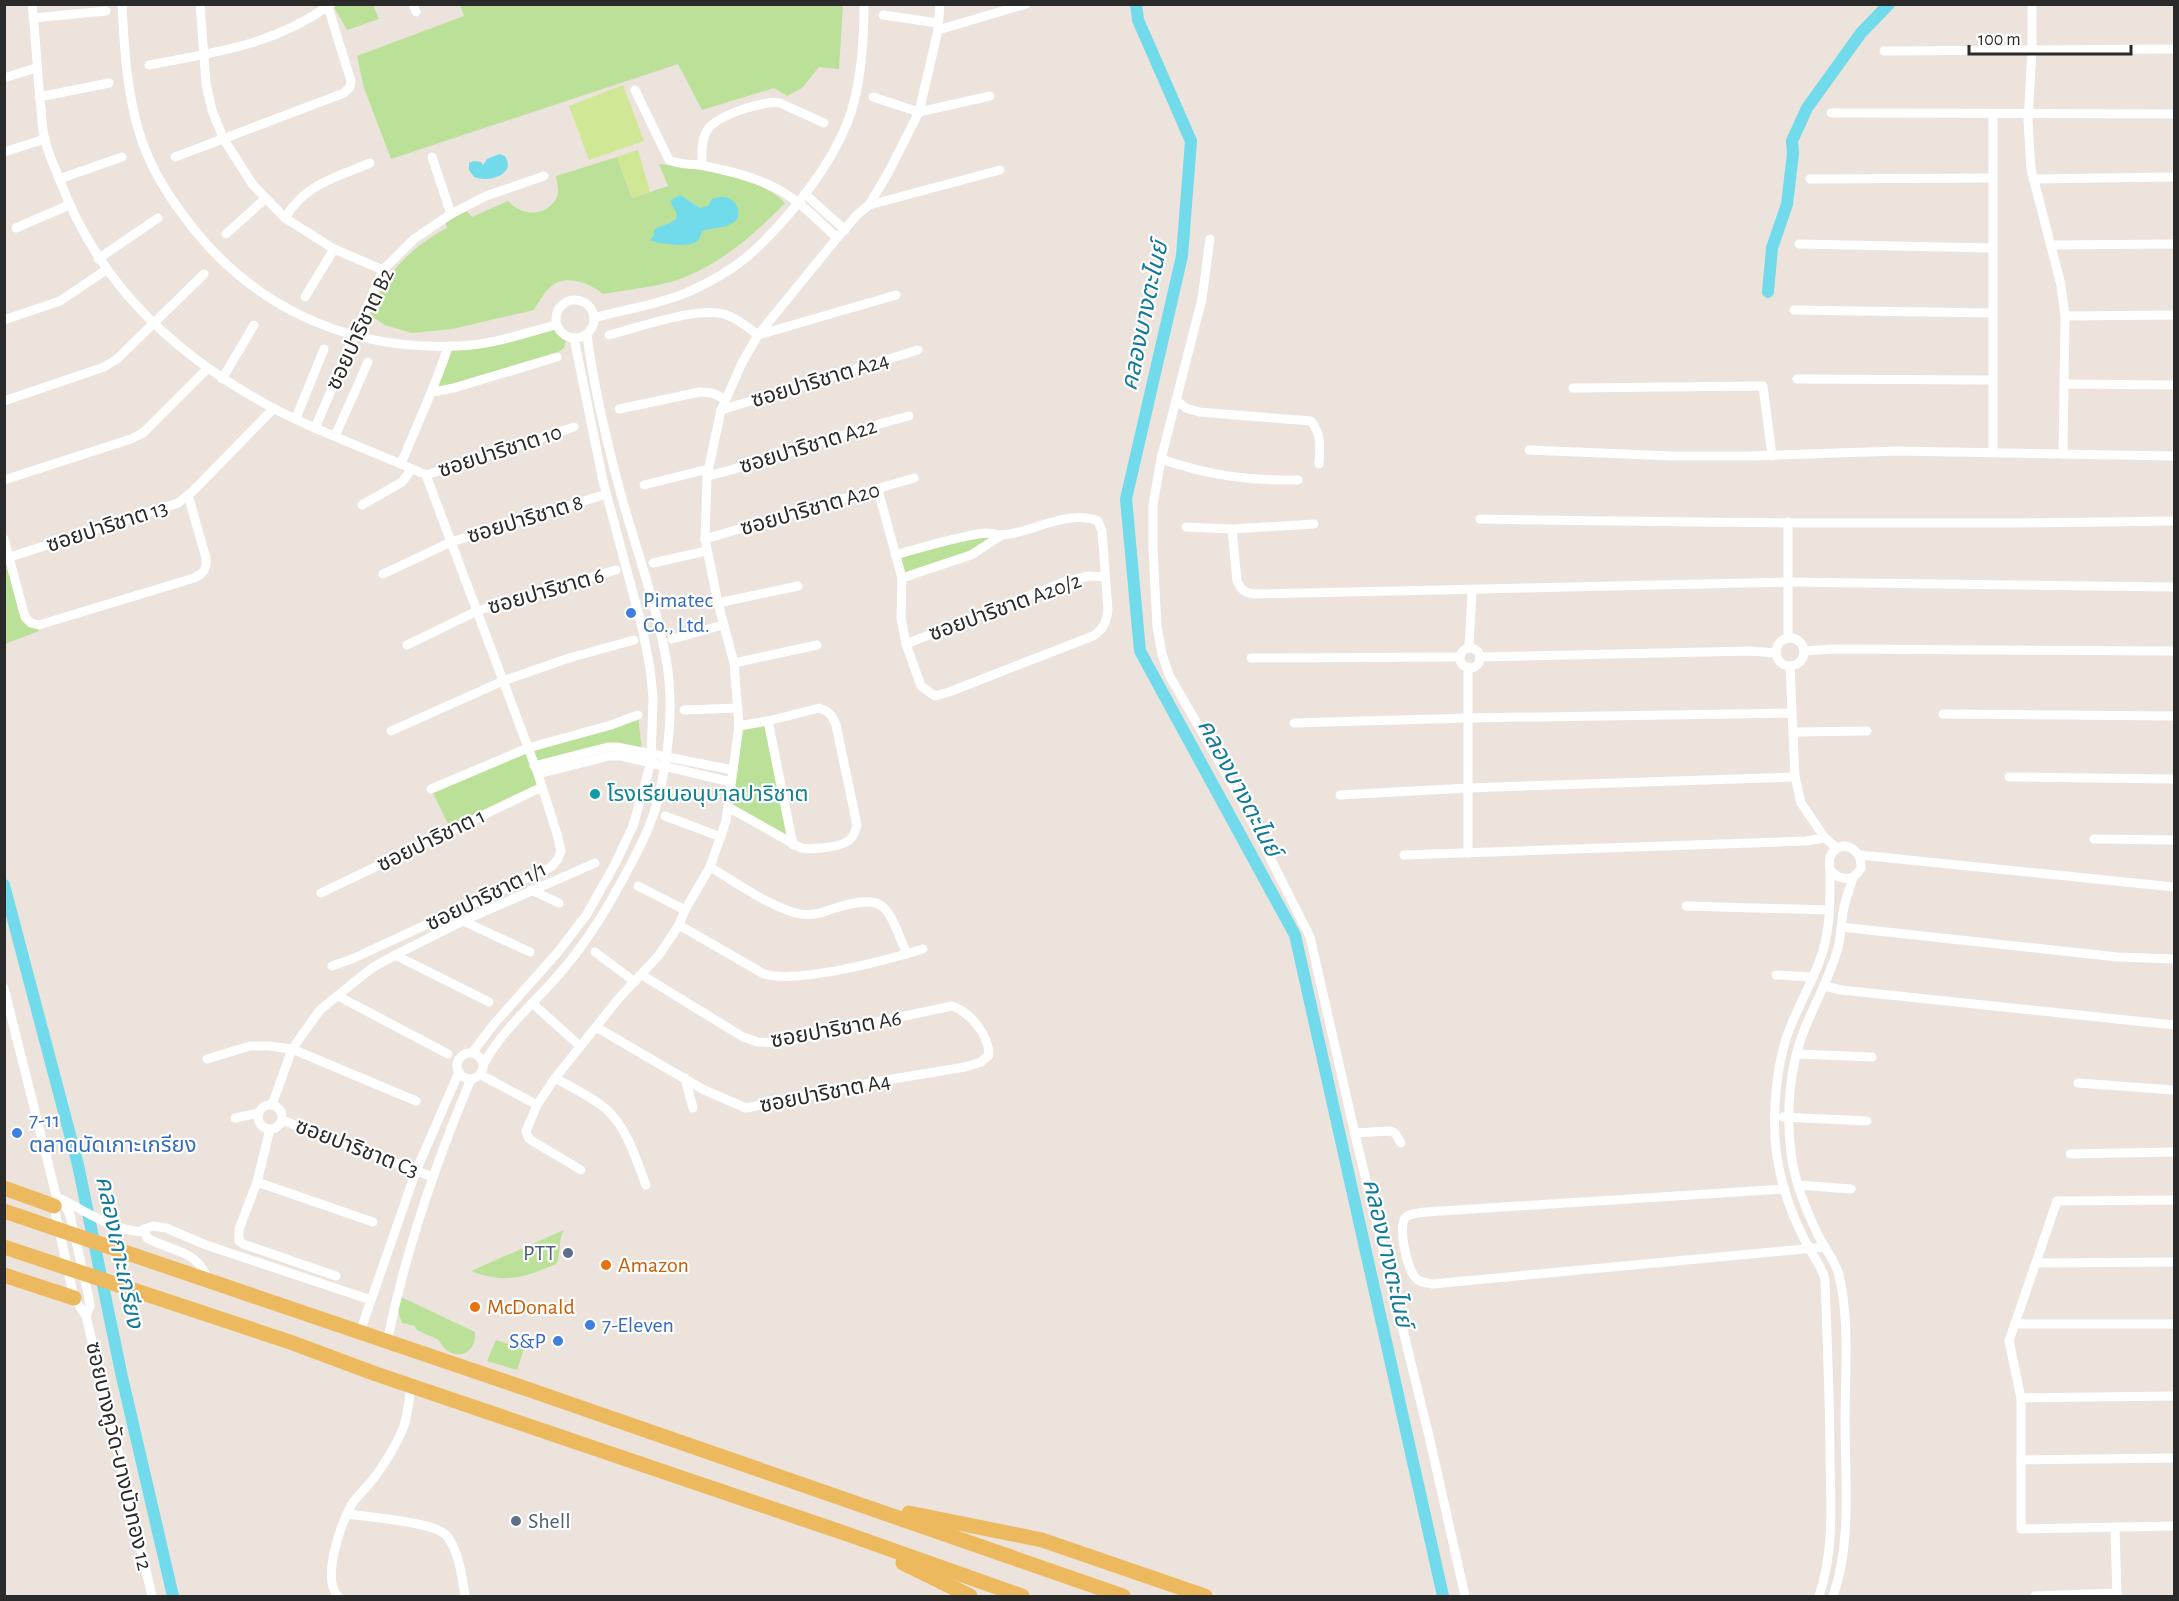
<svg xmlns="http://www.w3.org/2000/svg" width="2179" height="1601" font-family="'Alegreya Sans','Noto Sans Thai',sans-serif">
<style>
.green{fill:#bbe199}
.pitch{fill:#d0e895}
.water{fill:#71dbeb}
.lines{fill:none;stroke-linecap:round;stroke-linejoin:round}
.canal{stroke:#71dbeb;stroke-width:12}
.street{stroke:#fff;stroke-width:9}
.primary{stroke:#edb95f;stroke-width:15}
.shop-dot{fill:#3f7fe0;stroke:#fff;stroke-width:2}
.culture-dot{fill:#0f9aa8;stroke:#fff;stroke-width:2}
.service-dot{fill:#5c6f8a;stroke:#fff;stroke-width:2}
.food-dot{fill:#e8710a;stroke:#fff;stroke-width:2}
.labels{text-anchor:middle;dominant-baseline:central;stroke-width:4.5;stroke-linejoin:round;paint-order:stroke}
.street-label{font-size:22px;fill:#2a2a2a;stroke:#fff}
.shop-label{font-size:22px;fill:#366cbe;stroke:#fff;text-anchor:start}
.culture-label{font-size:22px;fill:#0d838f;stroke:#fff;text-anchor:start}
.service-label{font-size:22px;fill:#4e5e75;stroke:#fff;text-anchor:end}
.food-label{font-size:22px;fill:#c56008;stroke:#fff;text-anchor:start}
.water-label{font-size:24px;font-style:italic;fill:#117a97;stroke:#fff}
</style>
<rect width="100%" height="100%" fill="#ebe3dc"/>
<g class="green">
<polygon points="337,5 373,5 379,19 347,30 334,7"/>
<polygon points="460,5 843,5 839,69 819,67 802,88 787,96 774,88 702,110 678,64 391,159 364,88 357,56 464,16"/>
<path d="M 617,157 L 632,198 L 668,186 L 659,164 C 697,169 758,175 785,203 C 757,232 723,262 685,277 C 660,287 630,289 603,294 C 591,284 570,275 554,284 C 546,289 539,302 534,310 L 452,329 L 412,333 L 385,325 L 370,315 C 385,274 408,249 447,228 L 445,221 L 466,210 L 472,217 L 508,201 C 520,215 545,218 556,199 C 560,192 557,183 556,176 Z"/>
<polygon points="555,328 558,334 566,340 564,348 557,353 437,388 447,350"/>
<polygon points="1002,535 988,545 902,578 895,555 968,536"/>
<polygon points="4,538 25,617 39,625 39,631 5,644"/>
<polygon points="638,715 642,751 617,747 534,766 542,787 451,830 431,789 528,748"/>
<polygon points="768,721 793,845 728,807 739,726"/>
<path d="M 564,1230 C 557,1242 562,1254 556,1264 C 523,1278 505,1284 471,1271 Z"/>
<path d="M 399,1296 L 475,1332 C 477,1358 449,1362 439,1340 L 417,1330 L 415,1326 L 402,1323 L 398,1311 Z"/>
<polygon points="496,1340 524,1349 517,1370 487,1361"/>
</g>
<g class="pitch">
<polygon points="623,85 644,141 589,160 569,106"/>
<polygon points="638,150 650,192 632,198 617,157"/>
</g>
<g class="water">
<path d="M 499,154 L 505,156 C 517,175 488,183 474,177 L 469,170 L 469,163 L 474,161 L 481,162 L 483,165 L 487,159 Z"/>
<path d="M 680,195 L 700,208 L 708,206 L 712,199 C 727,193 741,201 738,218 C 729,229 715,227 702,231 C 701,236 699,241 694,243 C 687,247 657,244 650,240 L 654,235 L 654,230 C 662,224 667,226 676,219 L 677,214 L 670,201 Z"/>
</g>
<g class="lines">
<g class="canal">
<polyline points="1136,4 1138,20 1191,141 1182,256 1126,499 1140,651 1295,935 1443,1596"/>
<polyline points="1768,292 1772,248 1787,204 1793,154 1792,141 1807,108 1861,33 1889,4"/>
<polyline points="4,885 78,1165 122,1377 173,1596"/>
</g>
<g class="street">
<path d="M 32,4 C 36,39 37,74 41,108 C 42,119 42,130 45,140 C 48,153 54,166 59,178 C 98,284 174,355 273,408 C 322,434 376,452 426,475 L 538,774 L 557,834 L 561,851 L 558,859 L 551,867 L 352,959 L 332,966"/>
<path d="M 122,4 C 124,46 127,95 140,135 C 149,164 165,191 183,215 C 249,306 346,351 458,346 C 491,345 525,333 556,325"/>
<polyline points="200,4 206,84 212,110 223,138 253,185 285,218 334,249 383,270"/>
<polyline points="413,4 416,12"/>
<polyline points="2032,4 2032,50 2028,121 2031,169 2061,285 2065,316 2063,454"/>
<polyline points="883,15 938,23"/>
<polyline points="33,18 106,11"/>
<polyline points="938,30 1026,4"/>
<polyline points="1884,51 2174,49"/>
<path d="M 149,65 C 216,52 273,46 331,4"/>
<polyline points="4,78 36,68"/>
<path d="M 635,90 L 669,160 C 680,165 688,164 700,165 C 708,166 716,169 723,170 C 781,183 796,199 837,238"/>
<polyline points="39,97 109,83"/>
<polyline points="873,97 919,112 990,96"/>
<polyline points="1831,113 2174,114"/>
<polyline points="1993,114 1993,453"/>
<polyline points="4,152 45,139"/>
<polyline points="175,157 344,93 350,87 351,81 328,7"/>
<polyline points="432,157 451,214"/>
<path d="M 702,165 C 702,155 701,142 706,132 C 714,116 763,100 780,103 L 824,123"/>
<polyline points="59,179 122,157"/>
<polyline points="1810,179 1993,178"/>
<polyline points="2033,179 2174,177"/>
<polyline points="805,194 845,230"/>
<polyline points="869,205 1000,170"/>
<path d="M 285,218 C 305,184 335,178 370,163"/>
<polyline points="16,228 69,205"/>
<polyline points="226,234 266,198"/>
<polyline points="1210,239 1202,299 1161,459 1153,505 1153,549 1157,627 1162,654 1169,675 1241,800 1310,937 1357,1143 1429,1436 1465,1596"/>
<polyline points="1799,244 1993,248"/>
<polyline points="2051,245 2174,244"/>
<polyline points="98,259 158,218"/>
<polyline points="305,297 334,249"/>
<circle cx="575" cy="319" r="19"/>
<polyline points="1794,310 1993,313"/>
<polyline points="2065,316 2174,315"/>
<path d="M 594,318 C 622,310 662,304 688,292 C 711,282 738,266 757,248 C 794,212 837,159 852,109 C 862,75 864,39 864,4"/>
<polyline points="4,320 60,301 106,270"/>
<path d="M 609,335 C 638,328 699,305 727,315 C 738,319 749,328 758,335 L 896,295"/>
<polyline points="222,379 254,325"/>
<polyline points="1797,379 1993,380"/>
<polyline points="2064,384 2174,385"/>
<polyline points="1573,388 1763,386 1772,456"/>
<polyline points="433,392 454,388 557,357"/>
<path d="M 1176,400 L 1186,408 L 1199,412 L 1311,421 C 1322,435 1320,447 1319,464"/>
<polyline points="4,401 104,367 117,359 204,274"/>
<polyline points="619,409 700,392 712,393 726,399"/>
<polyline points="721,410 918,350"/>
<polyline points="296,418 324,349"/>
<polyline points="315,428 383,270 414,239 451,214 486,196 544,176"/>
<polyline points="335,436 368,362"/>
<polyline points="1529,450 1672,456 1749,456 1897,451 2174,456"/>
<path d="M 1161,459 C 1207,475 1248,481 1298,480"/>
<path d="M 401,464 C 417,425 434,389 447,350"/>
<polyline points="426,475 574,427"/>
<path d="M 707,476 C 775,460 841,433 909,416"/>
<polyline points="4,480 131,439 143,433 207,369"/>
<polyline points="644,485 708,469"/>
<path d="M 878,490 L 902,578 L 901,618 L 906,644 L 921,686 L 935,696 L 949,692 L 1093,636 C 1104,629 1106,622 1108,610 L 1102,531 L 1098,521 C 1068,509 1034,532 1003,535 C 997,535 991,533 985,533 C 955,537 924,547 895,555"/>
<polyline points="362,505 402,482 412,469"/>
<path d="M 1480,519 C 1712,523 1943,525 2174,521"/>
<polyline points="1788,522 1788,638"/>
<polyline points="1186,527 1232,529 1314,524"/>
<path d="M 1232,529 L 1237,581 C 1241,590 1245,593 1255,594 L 1788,582 L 2174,587"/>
<path d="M 4,539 L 25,617 L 31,623 L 39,625 L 194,578 C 204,573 207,569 206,558 L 188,495"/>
<polyline points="705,539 914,478"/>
<polyline points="10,557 178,503 193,491 274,408"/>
<polyline points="653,563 706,551"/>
<polyline points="383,574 451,542 600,496"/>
<polyline points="902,578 971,555 1002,535"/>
<polyline points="718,603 798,586"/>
<circle cx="1790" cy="652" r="14"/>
<polyline points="672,639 723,625"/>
<polyline points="906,644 1064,582 1089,576 1105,577"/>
<polyline points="407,645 477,611 616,570"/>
<polyline points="1469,648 1472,590"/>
<circle cx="1470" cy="658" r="10"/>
<polyline points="1804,651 1833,649 2174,651"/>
<polyline points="1480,657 1750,651 1776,653"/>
<polyline points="1251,658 1460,657"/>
<polyline points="734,663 817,645"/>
<polyline points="1790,666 1795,777 1801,803 1825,838 1837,848"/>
<polyline points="1468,667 1468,853"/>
<polyline points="684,710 738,708"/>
<polyline points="1943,714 2174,716"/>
<polyline points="768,721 793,845"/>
<polyline points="1294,723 1468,718 1792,713"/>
<polyline points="391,731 503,681 569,658 634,640"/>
<polyline points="1793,732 1867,731"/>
<polyline points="534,766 608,747 617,747 733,770"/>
<polyline points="538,774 609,756 621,756 731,782"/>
<polyline points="2009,777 2174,779"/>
<polyline points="431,789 528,748 611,725 638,715"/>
<polyline points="1340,795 1468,788 1795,777"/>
<path d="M 728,807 L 801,848 C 812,850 840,847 848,841 C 854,837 855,832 857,825 L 836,725 C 832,715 829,711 819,708 L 768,721 L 739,726"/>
<polyline points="665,816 721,837"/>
<polyline points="2094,839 2174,840"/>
<polyline points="1404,855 1806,841 1825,838"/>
<polyline points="1860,855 2174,887"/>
<path d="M 710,867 C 737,883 771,908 800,914 C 812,916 821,913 832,909 C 889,891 886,907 907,954"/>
<polyline points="638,886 685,910"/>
<polyline points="531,890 559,903"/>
<polyline points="321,893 542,787"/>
<polyline points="1686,906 1829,910"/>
<polyline points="463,921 530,952"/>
<path d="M 679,925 L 764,974 C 798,984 887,960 923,949"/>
<polyline points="1841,927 2118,957 2174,959"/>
<polyline points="595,952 635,982"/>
<polyline points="395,955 489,1002"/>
<polyline points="1776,975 1813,977"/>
<polyline points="1824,986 1841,990 2174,1025"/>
<polyline points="4,988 57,1199 66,1207 70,1215 88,1294 90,1306 86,1316"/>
<polyline points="338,996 448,1054"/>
<polyline points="532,1003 580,1046"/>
<path d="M 596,1027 L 704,1090 L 746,1108 L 881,1081 L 965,1067 L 981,1062 L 989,1055 C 989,1036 971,1012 952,1006 L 777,1043 L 758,1042 L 743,1037 L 642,975"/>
<circle cx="470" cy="1066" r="13"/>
<polyline points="472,1053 494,1024 558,952 587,914 615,864 633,826 651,762 653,697 650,668 642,627 603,481 574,338"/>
<polyline points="1797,1054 1872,1057"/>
<polyline points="207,1059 250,1046 269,1046 292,1049 416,1101"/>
<path d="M 483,1065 C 503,1028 535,1003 561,972 C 581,949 598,923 613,897 C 629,867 648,836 657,803 C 668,759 674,709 667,664 C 656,600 632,539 616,476 C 604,430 593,382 587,335"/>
<polyline points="485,1077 537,1105"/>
<path d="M 555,1078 C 572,1088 593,1097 607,1110 C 628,1129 636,1160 646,1185"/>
<polyline points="685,1078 693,1108"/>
<polyline points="2078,1083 2174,1090"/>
<polyline points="272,1105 292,1049 320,1010 353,983 372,968 395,955 463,921 595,863"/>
<circle cx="270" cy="1117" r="12"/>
<polyline points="1783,1117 1867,1121"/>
<polyline points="235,1118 259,1113"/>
<polyline points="282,1120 433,1177"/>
<polyline points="270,1129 257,1182 239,1229 239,1241 243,1244 336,1276"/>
<polyline points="1354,1133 1390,1131 1395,1133 1401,1143"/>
<polyline points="2070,1154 2174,1152"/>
<polyline points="581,1170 529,1139 526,1131 537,1105 555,1078 619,998 659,955 679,925 685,910 710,867 726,821 739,726 734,663 718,603 705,539 707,476 721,410 742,363 758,335 837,238 857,215 869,205 888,173 919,112 938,30 940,4"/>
<polyline points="257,1182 373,1222"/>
<polyline points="1798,1185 1851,1189"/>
<path d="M 1785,1189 L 1425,1212 C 1419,1213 1411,1213 1406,1217 C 1397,1225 1407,1268 1415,1277 C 1419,1282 1426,1283 1432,1284 L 1825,1247"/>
<polyline points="57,1199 54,1206 74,1298 86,1316 152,1596"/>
<path d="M 61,1199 C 87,1212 114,1231 144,1232"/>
<polyline points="2174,1200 2057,1201 2009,1341 2021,1398 2021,1529 2174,1526"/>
<polyline points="2036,1263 2174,1262"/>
<path d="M 208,1280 C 197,1249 172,1252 147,1238 L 144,1229 L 153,1226 L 166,1228 L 206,1245 L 371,1300"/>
<polyline points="2015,1324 2174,1324"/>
<polyline points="360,1332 416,1171 459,1072"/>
<path d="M 387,1342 C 405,1253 436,1162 471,1079"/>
<polyline points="2021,1398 2174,1396"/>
<polyline points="2021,1460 2174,1458"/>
<path d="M 347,1514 C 367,1517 434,1522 446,1535 C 459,1550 462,1577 465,1596"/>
<polyline points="2115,1527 2117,1596"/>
<path d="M 338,1596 C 321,1579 341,1523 352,1504 C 357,1496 364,1490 370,1483 C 382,1468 394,1449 402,1431 C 408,1417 409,1401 411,1386"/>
<path d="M 1819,1596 C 1834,1552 1831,1506 1830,1460 C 1830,1400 1827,1340 1825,1280 C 1822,1267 1815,1259 1809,1248 C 1794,1221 1782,1188 1777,1157 C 1771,1118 1776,1059 1792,1023 C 1803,996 1819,970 1825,943 C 1830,922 1830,900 1830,879 C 1831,872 1828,864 1830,857 C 1838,837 1863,847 1861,868 C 1854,882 1841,881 1831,871"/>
<path d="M 1833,1596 C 1852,1543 1845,1477 1845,1420 C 1845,1372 1850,1323 1839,1275 C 1835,1261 1825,1249 1818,1235 C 1806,1210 1794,1181 1791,1153 C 1786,1113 1789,1066 1805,1028 C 1816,1001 1830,976 1838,948 C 1841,937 1841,924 1843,912 C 1845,900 1850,889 1853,877"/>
<polyline points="2035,1596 2117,1593"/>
</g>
<g class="primary">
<polyline points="4,1188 54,1206"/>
<polyline points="4,1211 530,1390 1123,1596"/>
<polyline points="4,1247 290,1342 376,1374 847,1534 1022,1596"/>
<polyline points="4,1275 74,1298"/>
<polyline points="909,1513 1042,1540 1205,1596"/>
<polyline points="903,1563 970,1596"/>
</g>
</g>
<g class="shop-dot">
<circle cx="631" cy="613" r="6"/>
<circle cx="17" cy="1133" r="6"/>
<circle cx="590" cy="1325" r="6"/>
<circle cx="558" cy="1341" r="6"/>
</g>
<circle class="culture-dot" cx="595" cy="794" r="6"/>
<g class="service-dot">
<circle cx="568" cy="1253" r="6"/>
<circle cx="516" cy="1521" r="6"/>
</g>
<g class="food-dot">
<circle cx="606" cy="1265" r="6"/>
<circle cx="475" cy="1307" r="6"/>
</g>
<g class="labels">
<g class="street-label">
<text transform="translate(360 329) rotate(-65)">ซอยปาริชาต B2</text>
<text transform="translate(820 380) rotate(-17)">ซอยปาริชาต A24</text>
<text transform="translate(808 446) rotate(-17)">ซอยปาริชาต A22</text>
<text transform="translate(500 451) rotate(-18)">ซอยปาริชาต 10</text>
<text transform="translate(810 509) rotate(-16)">ซอยปาริชาต A20</text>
<text transform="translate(525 519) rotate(-17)">ซอยปาริชาต 8</text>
<text transform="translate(107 526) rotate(-18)">ซอยปาริชาต 13</text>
<text transform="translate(546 591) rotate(-16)">ซอยปาริชาต 6</text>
<text transform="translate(1005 607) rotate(-20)">ซอยปาริชาต A20/2</text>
<text transform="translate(431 840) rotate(-26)">ซอยปาริชาต 1</text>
<text transform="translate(486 896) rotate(-26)">ซอยปาริชาต 1/1</text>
<text transform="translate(836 1029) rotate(-10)">ซอยปาริชาต A6</text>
<text transform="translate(825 1093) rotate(-11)">ซอยปาริชาต A4</text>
<text transform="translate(357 1148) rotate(21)">ซอยปาริชาต C3</text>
<text transform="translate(119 1456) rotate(77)">ซอยบางคูวัด-บางบัวทอง 12</text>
</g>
<g class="shop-label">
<text x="643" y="600">Pimatec<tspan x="643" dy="25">Co., Ltd.</tspan></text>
<text x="29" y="1120">7-11<tspan x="29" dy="25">ตลาดนัดเกาะเกรียง</tspan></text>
<text x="602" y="1325">7-Eleven</text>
<text x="546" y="1341" text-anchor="end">S&amp;P</text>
</g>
<g class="culture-label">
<text x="607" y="794">โรงเรียนอนุบาลปาริชาต</text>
</g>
<g class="service-label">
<text x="556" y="1253">PTT</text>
<text x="528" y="1521" text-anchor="start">Shell</text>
</g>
<g class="food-label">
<text x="618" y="1265">Amazon</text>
<text x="487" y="1307">McDonald</text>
</g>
<g class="water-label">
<text transform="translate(1145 316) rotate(-78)">คลองบางตะไนย์</text>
<text transform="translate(1239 788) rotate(62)">คลองบางตะไนย์</text>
<text transform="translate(119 1252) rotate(78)">คลองเกาะเกรียง</text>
<text transform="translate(1387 1253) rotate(77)">คลองบางตะไนย์</text>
</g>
</g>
<rect width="2179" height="1601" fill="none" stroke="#2a2a2a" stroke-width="12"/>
<path d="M1969 45v9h162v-9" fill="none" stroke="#2a2a2a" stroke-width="3"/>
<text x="1978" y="45" font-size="18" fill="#2a2a2a" stroke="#ffffff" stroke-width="4.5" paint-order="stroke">100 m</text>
</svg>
